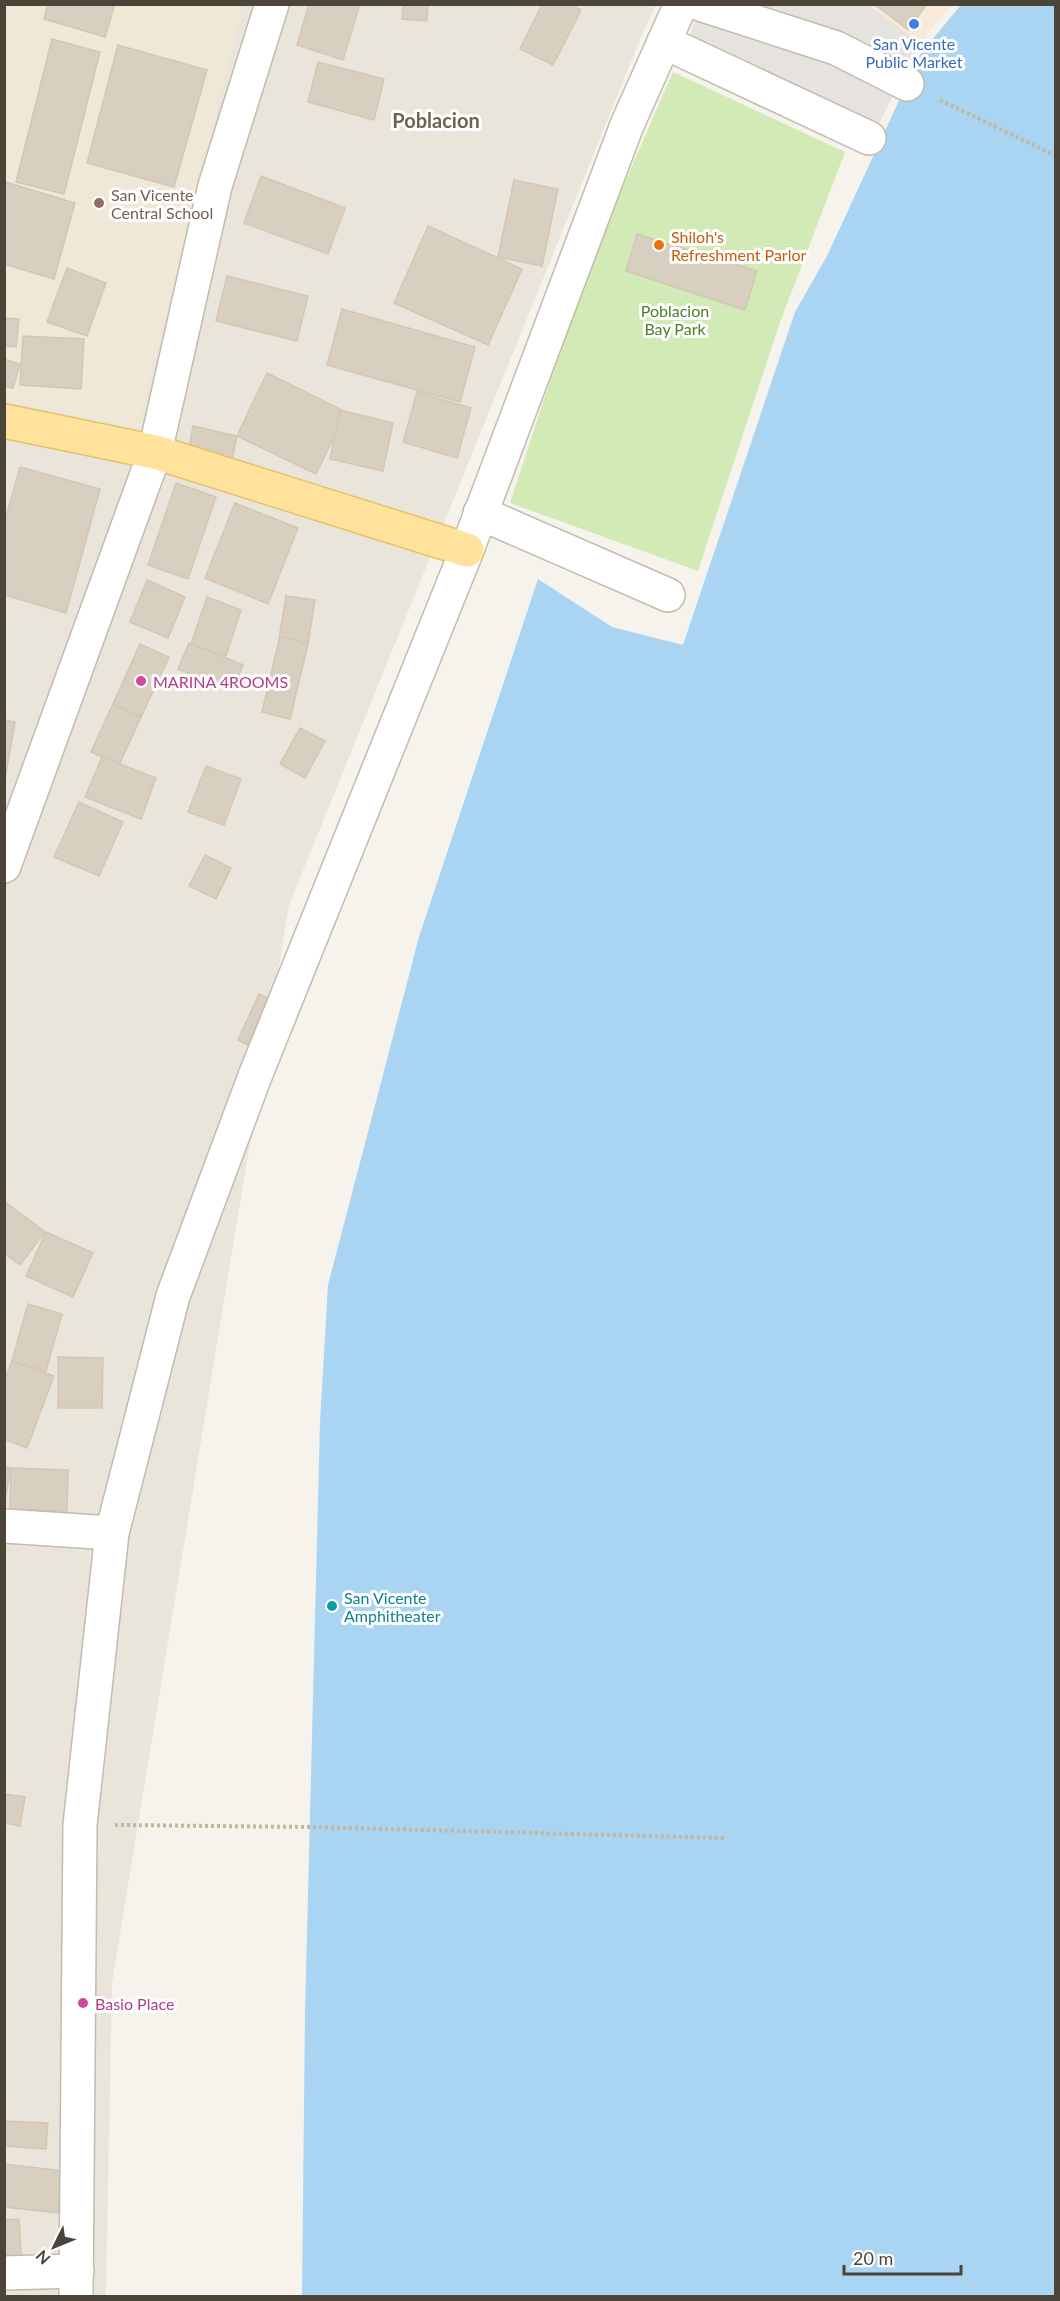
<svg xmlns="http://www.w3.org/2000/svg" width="1060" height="2301" font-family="Lato,sans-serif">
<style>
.residential{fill:#eae5da}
.commercial{fill:#f7ead8}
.industrial{fill:#e6e2dd}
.education{fill:#efe8d6}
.green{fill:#d2eab5}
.water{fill:#a9d4f2}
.building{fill:#d8cfc1;stroke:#d3c7b4;stroke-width:1.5}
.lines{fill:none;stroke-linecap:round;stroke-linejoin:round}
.minor-casing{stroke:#c2bbae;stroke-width:36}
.major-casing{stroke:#e6c16a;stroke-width:36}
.path{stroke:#c4b79f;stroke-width:4;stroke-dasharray:3 3;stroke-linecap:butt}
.minor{stroke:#fff;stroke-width:33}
.major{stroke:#ffe39c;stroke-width:33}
.shop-dot{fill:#3f7fe0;stroke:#fff;stroke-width:2}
.education-dot{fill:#8d6e63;stroke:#fff;stroke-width:2}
.food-dot{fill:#e8710a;stroke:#fff;stroke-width:2}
.hotel-dot{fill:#d1479c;stroke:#fff;stroke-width:2}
.culture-dot{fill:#0f9aa8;stroke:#fff;stroke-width:2}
.labels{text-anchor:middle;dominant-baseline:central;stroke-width:6;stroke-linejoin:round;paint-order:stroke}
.shop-label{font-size:16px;fill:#366cbe;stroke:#fff}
.education-label{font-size:16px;fill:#785e54;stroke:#fff;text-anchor:start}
.food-label{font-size:16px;fill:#c56008;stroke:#fff;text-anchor:start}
.park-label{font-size:16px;fill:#4a7f2a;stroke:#fff}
.hotel-label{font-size:16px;fill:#b23c85;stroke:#fff;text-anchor:start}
.culture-label{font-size:16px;fill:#0d838f;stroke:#fff;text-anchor:start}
.quarter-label{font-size:20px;font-weight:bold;fill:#6e6250;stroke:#fff}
</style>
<rect width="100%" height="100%" fill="#f6f3ec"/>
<polygon class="residential" points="5,5 656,5 644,30 289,905 112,1983 106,2296 5,2296"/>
<polygon class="commercial" points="867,5 951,5 920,43"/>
<polygon class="industrial" points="867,4 920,43 875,131 687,40 703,5"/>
<polygon class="education" points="4,5 243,5 138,428 5,401"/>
<polygon class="green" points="673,72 845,152 779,325 698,571 510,503 586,271"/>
<polygon class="water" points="961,5 1055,5 1055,2296 302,2296 305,2013 320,1422 328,1285 419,937 538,579 612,627 683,645 795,312 827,256 921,53"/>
<g class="building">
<polygon points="48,4 115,4 105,37 44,19"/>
<polygon points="309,4 360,4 343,60 297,45"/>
<polygon points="403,4 428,4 427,21 402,19"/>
<polygon points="542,4 570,4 581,10 553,65 520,49"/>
<polygon points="874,4 927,4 908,30"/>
<polygon points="52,39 100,52 64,194 16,182"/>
<polygon points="118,45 207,70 174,187 87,163"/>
<polygon points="318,62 384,79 374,120 308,102"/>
<polygon points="261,176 345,208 328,254 244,223"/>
<polygon points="514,180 558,189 542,266 498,257"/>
<polygon points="6,182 75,203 54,279 4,264"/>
<polygon points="428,226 522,269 488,345 394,303"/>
<polygon points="637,234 757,271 745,310 626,271"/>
<polygon points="67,268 106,283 87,336 47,322"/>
<polygon points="227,276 308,296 297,341 216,321"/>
<polygon points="342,309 475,347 460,402 327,365"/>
<polygon points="4,318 19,319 16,347 4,346"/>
<polygon points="23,336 84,339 81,389 20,385"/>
<polygon points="4,359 20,364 13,388 4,386"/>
<polygon points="267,373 346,412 316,474 237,436"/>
<polygon points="417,392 471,408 457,458 403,442"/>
<polygon points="340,410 393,423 383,471 330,459"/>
<polygon points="193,426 237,436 232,459 189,450"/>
<polygon points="20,467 100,489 66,613 4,595 4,524"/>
<polygon points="176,483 216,497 188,579 148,565"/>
<polygon points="235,503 298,528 268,604 205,578"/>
<polygon points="147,580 185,597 168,638 130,622"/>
<polygon points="286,596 315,600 308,644 279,639"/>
<polygon points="207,597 241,610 226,656 191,644"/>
<polygon points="280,636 308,644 290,719 262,712"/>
<polygon points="189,643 243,665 232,691 178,669"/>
<polygon points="140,644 169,657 141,717 113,704"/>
<polygon points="113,704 141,717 119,765 91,752"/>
<polygon points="4,720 15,722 4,785"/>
<polygon points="300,728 325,741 305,778 280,764"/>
<polygon points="102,757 156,778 141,819 85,797"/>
<polygon points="206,766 241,779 224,825 188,812"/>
<polygon points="79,802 123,822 99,876 54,857"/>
<polygon points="205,855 231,868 216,899 189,886"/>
<polygon points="259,994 279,1003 258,1050 238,1040"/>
<polygon points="4,1201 45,1232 20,1265 4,1253"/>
<polygon points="46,1232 93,1253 73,1297 26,1276"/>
<polygon points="28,1304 62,1314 46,1371 12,1361"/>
<polygon points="58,1357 103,1358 102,1408 58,1408"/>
<polygon points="12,1361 54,1376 27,1448 4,1439 4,1381"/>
<polygon points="4,1467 11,1468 4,1506"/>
<polygon points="11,1468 68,1470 67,1511 10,1509"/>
<polygon points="4,1794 25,1797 20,1826 4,1823"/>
<polygon points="4,2121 48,2123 46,2149 4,2146"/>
<polygon points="4,2164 63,2171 58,2213 4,2207"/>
<polygon points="19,2219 22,2268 4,2269 4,2220"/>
</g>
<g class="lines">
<defs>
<g id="minor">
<polyline points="700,4 836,48 907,84"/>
<polyline points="664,42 869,138"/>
<polyline points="480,513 668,595"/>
<polyline points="4,866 155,452 215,186 272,4"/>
<polyline points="4,1526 112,1533"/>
<polyline points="4,2273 77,2271"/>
<polyline points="76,2296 80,1825 112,1533 173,1296 255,1076 467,550 627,125 681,4"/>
</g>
<polyline id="major" points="4,421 155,452 467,550"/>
</defs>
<use href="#minor" class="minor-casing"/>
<use href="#major" class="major-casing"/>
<g class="path">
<polyline points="940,100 1056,156"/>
<polyline points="115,1825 310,1827 724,1838"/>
</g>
<use href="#minor" class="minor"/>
<use href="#major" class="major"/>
</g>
<circle class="shop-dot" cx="914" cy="24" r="6"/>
<circle class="education-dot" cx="99" cy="203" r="6"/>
<circle class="food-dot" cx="659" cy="245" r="6"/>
<g class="hotel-dot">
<circle cx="141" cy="681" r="6"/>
<circle cx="83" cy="2003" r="6"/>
</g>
<circle class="culture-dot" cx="332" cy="1606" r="6"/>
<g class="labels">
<g class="shop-label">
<text x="914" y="43">San Vicente<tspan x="914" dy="18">Public Market</tspan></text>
</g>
<g class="education-label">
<text x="111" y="194">San Vicente<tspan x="111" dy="18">Central School</tspan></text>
</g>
<g class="food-label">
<text x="671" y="236">Shiloh's<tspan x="671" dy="18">Refreshment Parlor</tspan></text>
</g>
<g class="park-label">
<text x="675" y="310">Poblacion<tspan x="675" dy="18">Bay Park</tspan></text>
</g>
<g class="hotel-label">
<text x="153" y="681">MARINA 4ROOMS</text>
<text x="95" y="2003">Basio Place</text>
</g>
<g class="culture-label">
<text x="344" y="1597">San Vicente<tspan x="344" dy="18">Amphitheater</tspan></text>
</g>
<g class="quarter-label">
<text x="436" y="120">Poblacion</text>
</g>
</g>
<rect width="1060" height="2301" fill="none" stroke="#4b4439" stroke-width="12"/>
<g transform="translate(54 2247) rotate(227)" stroke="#ffffff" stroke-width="4.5" paint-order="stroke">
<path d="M0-4.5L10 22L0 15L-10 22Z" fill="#4b4439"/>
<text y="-9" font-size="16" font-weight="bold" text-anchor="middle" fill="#4b4439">N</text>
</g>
<path d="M844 2265v9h117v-9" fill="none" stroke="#4b4439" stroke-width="3"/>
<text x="853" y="2265" font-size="18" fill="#4b4439" stroke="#ffffff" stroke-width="4.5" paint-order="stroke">20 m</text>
</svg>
